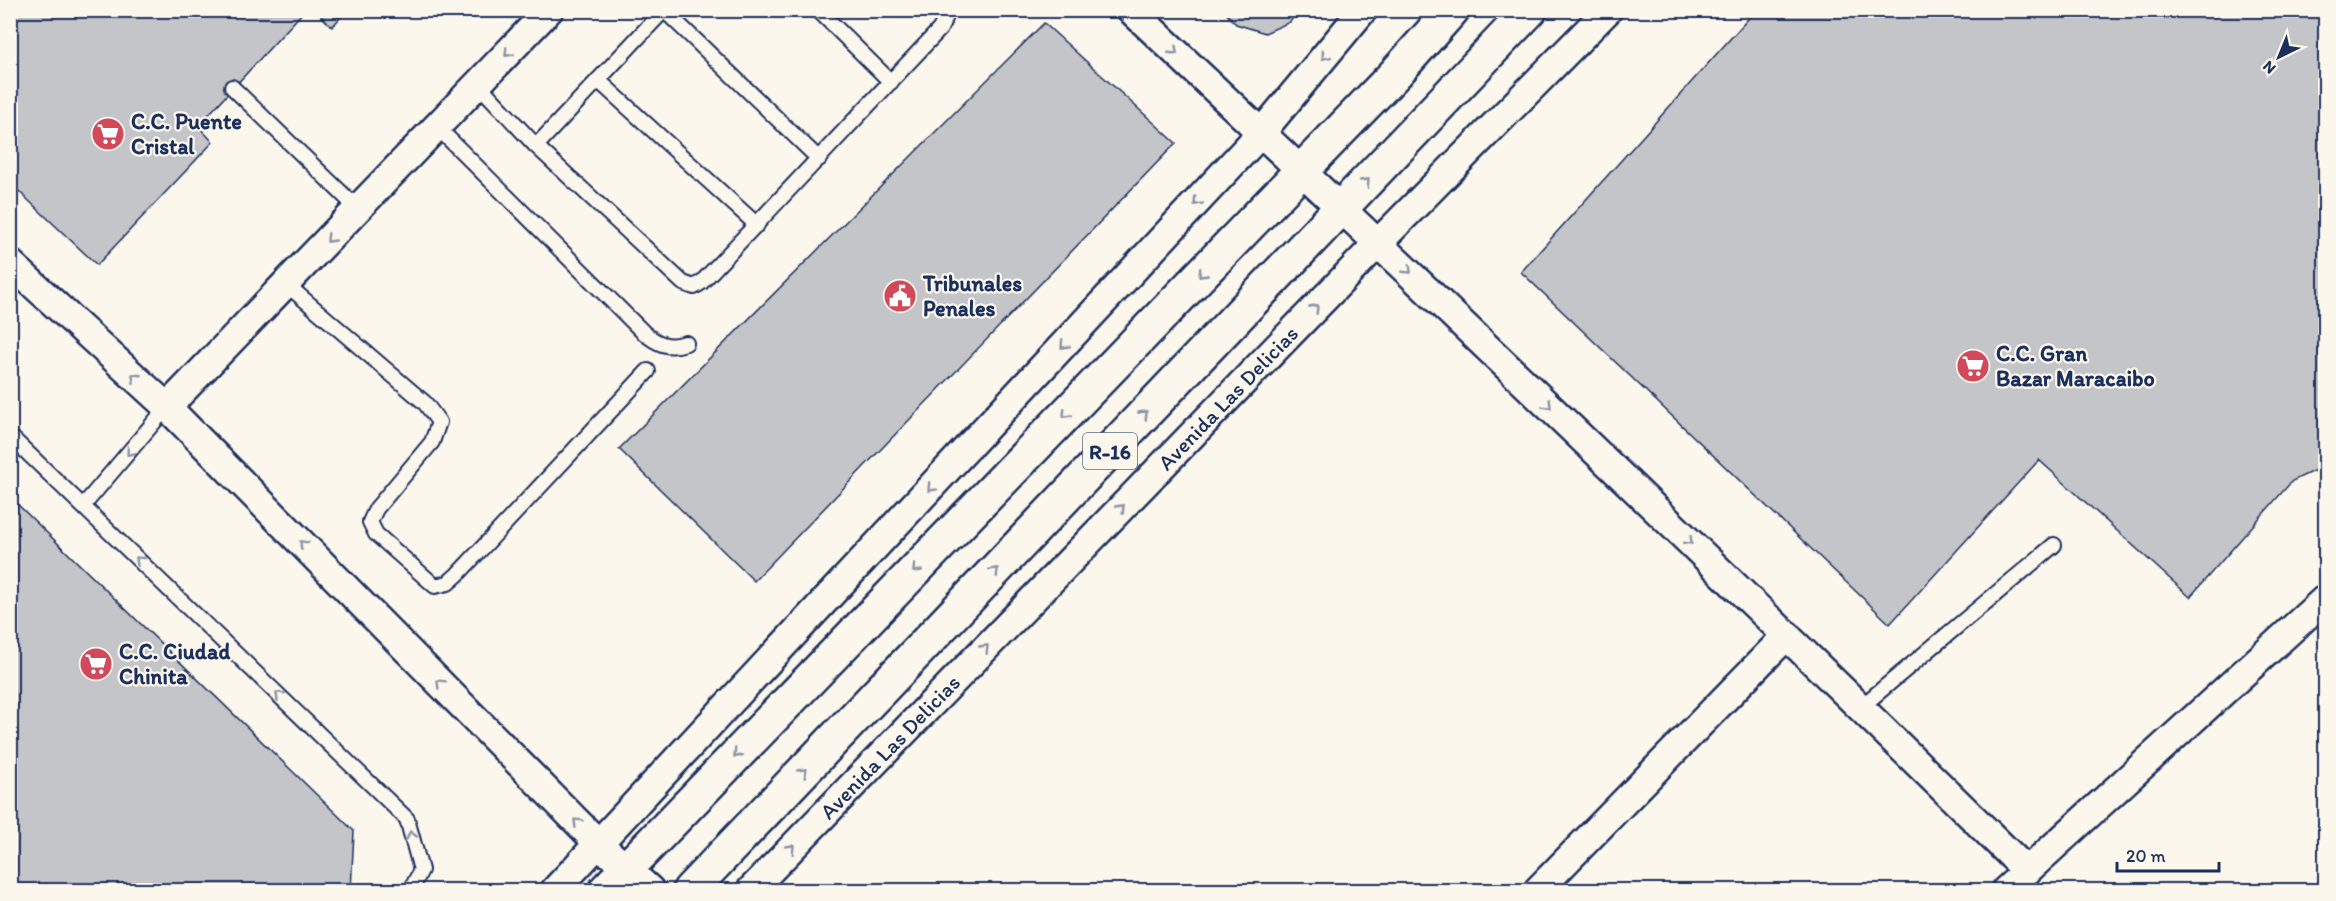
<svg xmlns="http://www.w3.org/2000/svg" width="2336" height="901" font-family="Itim,sans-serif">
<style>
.building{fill:#c3c5c9;stroke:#1b2f5e;stroke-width:1.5}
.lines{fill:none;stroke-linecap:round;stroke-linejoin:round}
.lane-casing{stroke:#1b2f5e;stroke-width:18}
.street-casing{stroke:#1b2f5e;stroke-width:32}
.primary-casing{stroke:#1b2f5e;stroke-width:38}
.lane{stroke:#fbf7ec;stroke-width:14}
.street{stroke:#fbf7ec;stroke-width:27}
.primary{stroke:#fbf7ec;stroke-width:33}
.oneway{stroke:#8b93a5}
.labels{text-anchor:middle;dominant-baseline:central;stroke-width:4.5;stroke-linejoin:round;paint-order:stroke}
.shield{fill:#fbf7ec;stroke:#5e6b89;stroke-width:1.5}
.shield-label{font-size:21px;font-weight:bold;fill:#1b2f5e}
.poi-label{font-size:22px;font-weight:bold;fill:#1b2f5e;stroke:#fbf7ec;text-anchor:start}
.street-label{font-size:22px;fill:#1b2f5e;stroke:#fbf7ec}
</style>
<rect width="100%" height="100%" fill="#fbf7ec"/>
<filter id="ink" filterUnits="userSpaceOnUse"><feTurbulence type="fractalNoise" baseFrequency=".0167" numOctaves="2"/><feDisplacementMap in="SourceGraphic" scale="12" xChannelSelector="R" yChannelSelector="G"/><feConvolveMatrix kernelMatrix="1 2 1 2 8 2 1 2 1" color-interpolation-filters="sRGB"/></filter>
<g filter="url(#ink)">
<g class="building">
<polygon points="10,10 305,10 198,126 213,142 97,265 10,183"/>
<polygon points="315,10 347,10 332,27"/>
<polygon points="1223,10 1299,10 1290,22 1265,33 1236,24"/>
<polygon points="1756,10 2326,10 2326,465 2292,481 2190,597 2039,460 1890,624 1521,272"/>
<polygon points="1044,23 1176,143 754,581 619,449"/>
<polygon points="10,497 354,831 351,890 10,890"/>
</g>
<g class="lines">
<defs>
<g id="lane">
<polyline points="664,10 819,159"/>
<polyline points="818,10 891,82"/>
<polyline points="598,80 757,225"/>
<polyline points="478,84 536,146 683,283 694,287 702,282 940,29 949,10"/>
<polyline points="232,87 358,209"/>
<path d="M 437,127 L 643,332 C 657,344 668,349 686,343"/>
<polyline points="536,146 664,10"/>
<polyline points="286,284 425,403 439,422 432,442 376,509 370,522 376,534 435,586 448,583 457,575 648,371"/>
<polyline points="10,436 407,819 421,870 411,890"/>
<polyline points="83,506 167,407"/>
<polyline points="1861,707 2054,545"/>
</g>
<g id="street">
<path d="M 1131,10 C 1433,294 1732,580 2027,871"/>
<polyline points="10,263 167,407 599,844 650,890"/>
<polyline points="167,407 549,10"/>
<polyline points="555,890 1261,133 1363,10"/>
<polyline points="751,890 1379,242 1608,10"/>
<polyline points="1538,890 1787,635"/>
<polyline points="2006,890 2326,598"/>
</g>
<g id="primary">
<polyline points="606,890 1395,74 1452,10"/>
<polyline points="690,890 1530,10"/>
</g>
</defs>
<use href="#lane" class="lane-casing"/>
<use href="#street" class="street-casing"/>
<use href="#primary" class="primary-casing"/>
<use href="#lane" class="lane"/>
<use href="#street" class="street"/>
<use href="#primary" class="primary"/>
</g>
<defs><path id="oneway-chevron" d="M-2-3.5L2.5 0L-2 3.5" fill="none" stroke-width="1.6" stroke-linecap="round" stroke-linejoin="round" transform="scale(1.5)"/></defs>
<g class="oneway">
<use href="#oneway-chevron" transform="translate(1174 51) rotate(43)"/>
<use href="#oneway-chevron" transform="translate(508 53) rotate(134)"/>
<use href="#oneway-chevron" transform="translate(1325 56) rotate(130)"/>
<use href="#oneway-chevron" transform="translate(1366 182) rotate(-46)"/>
<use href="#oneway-chevron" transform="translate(1197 202) rotate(133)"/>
<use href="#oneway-chevron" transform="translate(330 239) rotate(134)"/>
<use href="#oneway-chevron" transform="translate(1408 270) rotate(44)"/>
<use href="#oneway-chevron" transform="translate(1202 274) rotate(134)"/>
<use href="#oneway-chevron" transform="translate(1315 308) rotate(-46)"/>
<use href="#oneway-chevron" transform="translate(1064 345) rotate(133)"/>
<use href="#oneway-chevron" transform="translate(135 377) rotate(-137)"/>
<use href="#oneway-chevron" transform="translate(1548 405) rotate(44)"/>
<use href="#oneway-chevron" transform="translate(1066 414) rotate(134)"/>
<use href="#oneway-chevron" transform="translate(1144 414) rotate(-46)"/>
<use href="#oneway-chevron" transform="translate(130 452) rotate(130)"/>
<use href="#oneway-chevron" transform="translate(931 488) rotate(133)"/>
<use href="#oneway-chevron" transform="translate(1121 508) rotate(-46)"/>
<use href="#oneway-chevron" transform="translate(1689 541) rotate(44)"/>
<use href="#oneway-chevron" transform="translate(303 544) rotate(-135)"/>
<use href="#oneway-chevron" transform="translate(139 560) rotate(-136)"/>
<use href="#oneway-chevron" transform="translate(916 569) rotate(134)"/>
<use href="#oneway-chevron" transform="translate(995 571) rotate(-46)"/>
<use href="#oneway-chevron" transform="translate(985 648) rotate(-46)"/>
<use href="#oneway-chevron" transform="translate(440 683) rotate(-135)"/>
<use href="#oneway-chevron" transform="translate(279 695) rotate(-136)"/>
<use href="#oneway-chevron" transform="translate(737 754) rotate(134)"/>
<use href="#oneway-chevron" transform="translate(803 772) rotate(-46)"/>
<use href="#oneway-chevron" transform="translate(577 822) rotate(-135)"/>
<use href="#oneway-chevron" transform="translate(411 835) rotate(-105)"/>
<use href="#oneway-chevron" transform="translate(791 848) rotate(-46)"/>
</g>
</g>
<defs>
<symbol id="supermarket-disc" viewBox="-11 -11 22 22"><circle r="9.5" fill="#d1495b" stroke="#fbf7ec"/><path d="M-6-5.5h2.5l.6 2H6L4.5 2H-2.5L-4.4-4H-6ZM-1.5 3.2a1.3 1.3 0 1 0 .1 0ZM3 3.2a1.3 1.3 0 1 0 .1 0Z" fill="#fff"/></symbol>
<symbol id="civic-disc" viewBox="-11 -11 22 22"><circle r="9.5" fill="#d1495b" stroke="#fbf7ec"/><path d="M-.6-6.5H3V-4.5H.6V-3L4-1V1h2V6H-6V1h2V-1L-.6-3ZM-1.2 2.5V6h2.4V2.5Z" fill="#fff"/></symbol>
</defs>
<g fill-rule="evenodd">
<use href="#supermarket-disc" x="89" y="115" width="38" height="38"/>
<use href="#civic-disc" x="881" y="277" width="38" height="38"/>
<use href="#supermarket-disc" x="1954" y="347" width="38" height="38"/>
<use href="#supermarket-disc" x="77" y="645" width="38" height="38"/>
</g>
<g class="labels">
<rect class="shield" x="1083" y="433" width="54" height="36" rx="4.5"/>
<g class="shield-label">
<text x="1110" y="451">R-16</text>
</g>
<g class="poi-label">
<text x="131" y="121">C.C. Puente<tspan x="131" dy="25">Cristal</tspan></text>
<text x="923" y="283">Tribunales<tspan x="923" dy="25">Penales</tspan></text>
<text x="1996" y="353">C.C. Gran<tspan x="1996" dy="25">Bazar Maracaibo</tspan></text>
<text x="119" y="651">C.C. Ciudad<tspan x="119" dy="25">Chinita</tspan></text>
</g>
<g class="street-label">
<text transform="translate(1228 398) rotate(-46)">Avenida Las Delicias</text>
<text transform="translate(890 747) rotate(-46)">Avenida Las Delicias</text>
</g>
</g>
<rect width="2336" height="901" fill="none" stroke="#fbf7ec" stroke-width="36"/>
<rect x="18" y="18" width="2300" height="865" fill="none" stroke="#1b2f5e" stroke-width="2" filter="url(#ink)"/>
<g transform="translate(2279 57) rotate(223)" stroke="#fbf7ec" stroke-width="4.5" paint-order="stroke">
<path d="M0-4.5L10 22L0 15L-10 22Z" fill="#1b2f5e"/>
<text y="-9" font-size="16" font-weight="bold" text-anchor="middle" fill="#1b2f5e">N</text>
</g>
<path d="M2117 862v9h102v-9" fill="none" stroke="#1b2f5e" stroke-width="3"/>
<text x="2126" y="862" font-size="18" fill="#1b2f5e" stroke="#fbf7ec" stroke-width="4.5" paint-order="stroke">20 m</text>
</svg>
